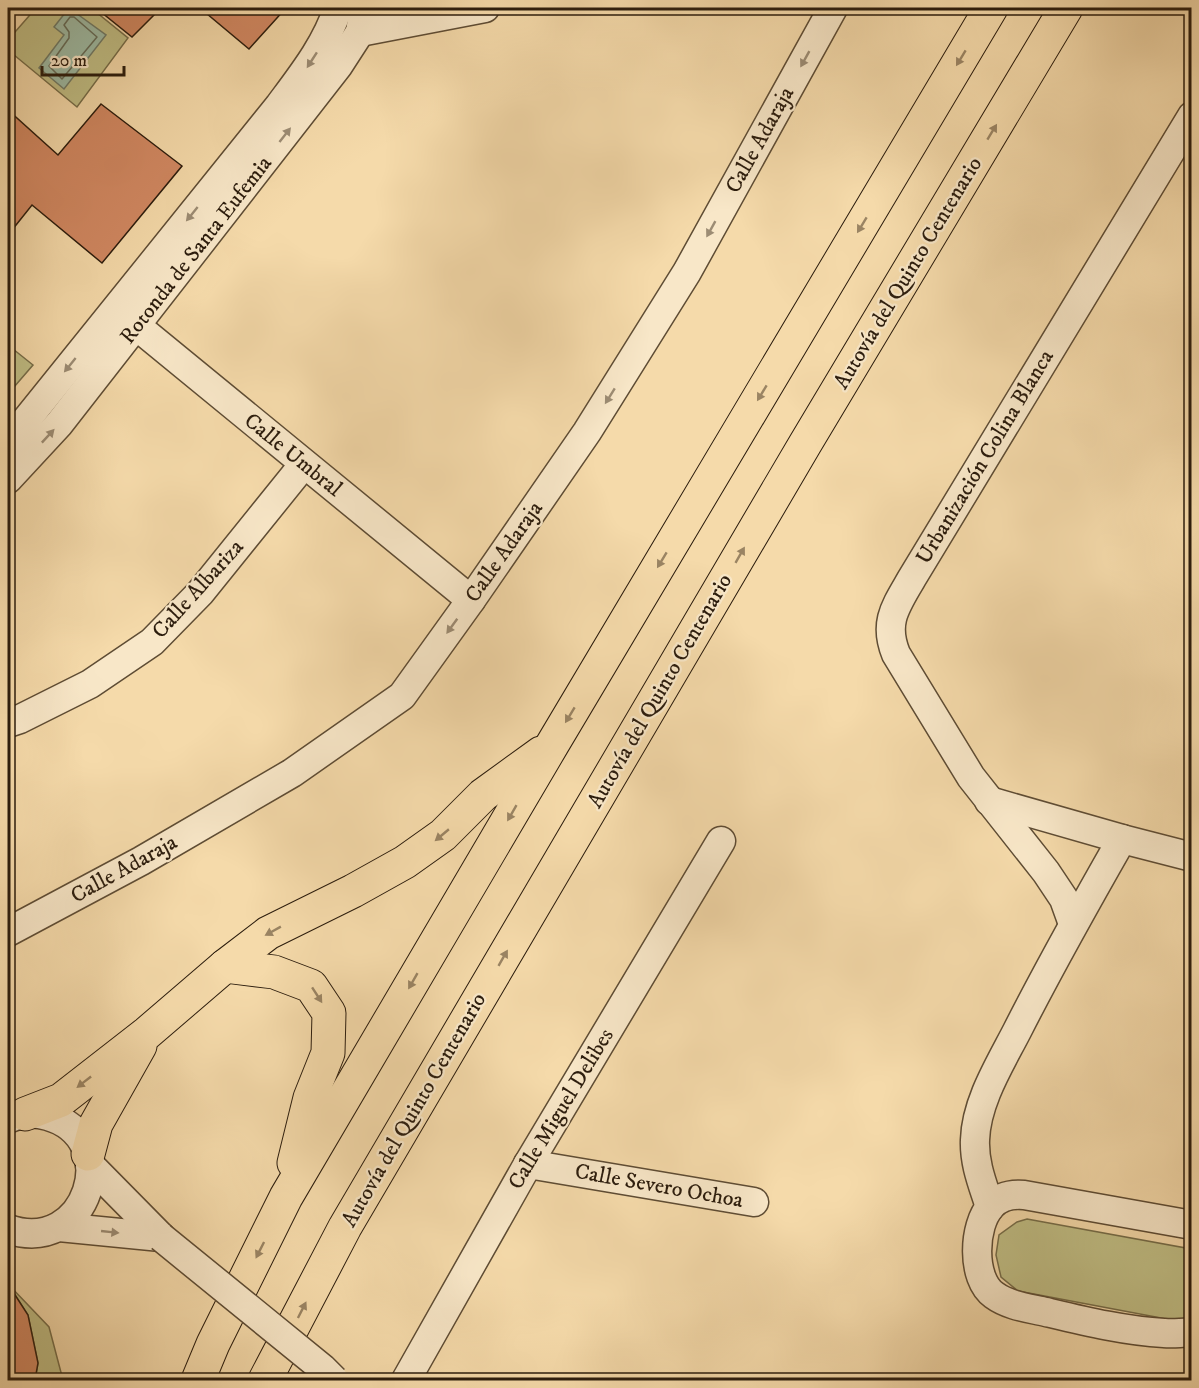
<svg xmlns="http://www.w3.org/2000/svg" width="1199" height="1388" font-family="'IM FELL DW Pica',serif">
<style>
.green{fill:#c0be85;stroke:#766d49;stroke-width:1.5}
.water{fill:#9dbba5;stroke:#6f7b68;stroke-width:1.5}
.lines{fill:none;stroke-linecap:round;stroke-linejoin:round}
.shore{stroke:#646c59;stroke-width:1.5}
.building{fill:#d18862;stroke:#2b1c0d;stroke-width:1.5}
.street-casing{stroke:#5e4c34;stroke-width:31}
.highway-casing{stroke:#2b1c0d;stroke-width:35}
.street{stroke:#f8e7c8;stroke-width:28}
.highway{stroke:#f5daaa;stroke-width:33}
.street-bridge-casing{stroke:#5e4c34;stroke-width:31;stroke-linecap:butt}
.street-bridge{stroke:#f8e7c8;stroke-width:28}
.oneway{fill:#9a8463}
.oneway2{fill:#9c8c74}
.labels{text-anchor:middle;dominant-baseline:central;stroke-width:4.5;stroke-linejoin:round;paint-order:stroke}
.street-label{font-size:22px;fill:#2b1c0d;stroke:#f8e7c8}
</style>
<rect width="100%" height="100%" fill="#f5daaa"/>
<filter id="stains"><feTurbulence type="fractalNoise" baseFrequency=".00333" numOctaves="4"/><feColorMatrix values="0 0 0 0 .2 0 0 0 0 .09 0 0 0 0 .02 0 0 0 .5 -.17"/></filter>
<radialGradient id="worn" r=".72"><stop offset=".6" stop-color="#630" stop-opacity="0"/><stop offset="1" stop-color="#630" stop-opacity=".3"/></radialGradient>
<g class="green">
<polygon points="34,8 91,8 128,38 77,107 8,50 8,40 29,16"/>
<polygon points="8,345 33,365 8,394"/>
<polygon points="1027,1219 1191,1249 1191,1316 1177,1321 1018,1291 1001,1277 996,1255 999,1235 1017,1222"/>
<polygon points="8,1284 49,1327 63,1380 35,1380 38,1363 28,1315"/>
</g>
<polygon class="water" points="69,8 106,35 64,89 39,68 64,35 54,27"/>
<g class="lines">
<polygon class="shore" points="70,17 74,17 97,37 62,79 49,66 69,38 69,32 64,25"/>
</g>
<g class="building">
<polygon points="96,8 161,8 132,37"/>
<polygon points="200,8 286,8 249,49"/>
<polygon points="101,104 182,166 102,263 32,205 8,235 8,110 58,155"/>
<polygon points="8,1284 28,1315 38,1363 35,1380 8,1380"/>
</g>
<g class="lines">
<defs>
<g id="street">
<polyline points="360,32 485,8"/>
<polyline points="122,314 471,600"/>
<path d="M 8,440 L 23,424 L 279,106 C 302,75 326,45 338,8"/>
<polyline points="8,479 59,424 338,66 360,32 364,8"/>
<polyline points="8,723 20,719 90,684 152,642 200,593 304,464"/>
<polyline points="989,801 1122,839"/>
<path d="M 1073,924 L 1064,899 L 1046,872 L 971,777 L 896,654 C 883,622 896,606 912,578 L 1192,116"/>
<polyline points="8,932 141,861 292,773 402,696 471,600 587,432 687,272 833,8"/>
<path d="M 8,1119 C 20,1113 35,1112 48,1116 C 125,1138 88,1257 8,1229"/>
<polyline points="528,1164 754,1202"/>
<polyline points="90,1165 161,1237"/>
<path d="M 990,1207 C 983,1185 974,1164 975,1140 C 976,1102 1000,1064 1017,1031 C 1050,966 1086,902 1122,839 L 1192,857"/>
<path d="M 1192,1225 L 1024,1195 C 1011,1194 1000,1196 991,1206 C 973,1225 971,1279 994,1295 C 1009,1306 1029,1308 1046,1312 C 1084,1321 1125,1331 1164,1333 C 1173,1334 1182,1333 1192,1332"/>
<polyline points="59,1227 161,1237"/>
<polyline points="406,1380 528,1164 721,841"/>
</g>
<g id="highway">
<polyline points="225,966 274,972 311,986 329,1013 328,1053 310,1098 294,1163"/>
<polyline points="25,1114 61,1100 147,1033 225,966 268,933 353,891 405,862 443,835 483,795 541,753"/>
<polyline points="88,1154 96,1124 140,1046"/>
<polyline points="198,1380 213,1344 286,1197 552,745 991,8"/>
<polyline points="265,1380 345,1227 805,444 1066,8"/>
</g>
</defs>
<use href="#street" class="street-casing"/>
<use href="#highway" class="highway-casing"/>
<use href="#street" class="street"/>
<use href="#highway" class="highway"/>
<defs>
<polyline id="street-bridge" points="161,1237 322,1368 334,1380"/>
</defs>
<use href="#street-bridge" class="street-bridge-casing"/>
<use href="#street-bridge" class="street-bridge"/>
</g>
<defs><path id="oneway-solid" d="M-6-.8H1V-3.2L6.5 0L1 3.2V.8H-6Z" transform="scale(1.5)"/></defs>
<g class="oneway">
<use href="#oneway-solid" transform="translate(961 58) rotate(121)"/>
<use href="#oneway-solid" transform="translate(992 132) rotate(-59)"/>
<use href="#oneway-solid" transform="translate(862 225) rotate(121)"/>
<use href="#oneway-solid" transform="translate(762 393) rotate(121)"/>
<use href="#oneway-solid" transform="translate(740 555) rotate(-60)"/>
<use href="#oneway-solid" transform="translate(662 560) rotate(121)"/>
<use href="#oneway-solid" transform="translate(570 715) rotate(121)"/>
<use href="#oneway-solid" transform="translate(512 813) rotate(120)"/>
<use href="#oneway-solid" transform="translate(442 835) rotate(140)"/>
<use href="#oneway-solid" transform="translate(273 931) rotate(151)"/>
<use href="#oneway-solid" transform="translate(503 958) rotate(-60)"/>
<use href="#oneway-solid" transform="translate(413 981) rotate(120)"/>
<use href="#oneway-solid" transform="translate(317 995) rotate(57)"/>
<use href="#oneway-solid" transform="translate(84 1082) rotate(142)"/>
<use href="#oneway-solid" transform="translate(260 1250) rotate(117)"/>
<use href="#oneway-solid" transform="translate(302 1310) rotate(-63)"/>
</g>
<g class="oneway2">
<use href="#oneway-solid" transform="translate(805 59) rotate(119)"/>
<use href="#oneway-solid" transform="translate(312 60) rotate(123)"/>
<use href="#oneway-solid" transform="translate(285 135) rotate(-52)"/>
<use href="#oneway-solid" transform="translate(192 214) rotate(129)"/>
<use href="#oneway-solid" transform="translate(711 229) rotate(119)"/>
<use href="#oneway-solid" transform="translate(70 365) rotate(129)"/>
<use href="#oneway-solid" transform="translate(610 396) rotate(122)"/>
<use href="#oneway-solid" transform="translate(48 436) rotate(-47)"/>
<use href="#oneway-solid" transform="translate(452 626) rotate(126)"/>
<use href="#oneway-solid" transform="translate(110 1232) rotate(6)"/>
</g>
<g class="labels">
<g class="street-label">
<text transform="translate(760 140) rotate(-61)">Calle Adaraja</text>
<text transform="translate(196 250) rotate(-52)">Rotonda de Santa Eufemia</text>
<text transform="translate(908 273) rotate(-59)">Autovía del Quinto Centenario</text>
<text transform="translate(293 455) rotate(39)">Calle Umbral</text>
<text transform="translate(985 457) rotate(-59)">Urbanización Colina Blanca</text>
<text transform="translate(504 552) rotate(-55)">Calle Adaraja</text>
<text transform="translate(198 589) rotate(-48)">Calle Albariza</text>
<text transform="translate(660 691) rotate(-60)">Autovía del Quinto Centenario</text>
<text transform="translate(124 869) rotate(-29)">Calle Adaraja</text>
<text transform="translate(561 1109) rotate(-59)">Calle Miguel Delibes</text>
<text transform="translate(414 1110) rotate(-60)">Autovía del Quinto Centenario</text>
<text transform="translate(659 1186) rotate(10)">Calle Severo Ochoa</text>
</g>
</g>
<rect width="1199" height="1388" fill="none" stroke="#f5daaa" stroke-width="30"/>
<rect x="9" y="9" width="1181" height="1370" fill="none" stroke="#2b1c0d" stroke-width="3"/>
<rect x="15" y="15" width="1169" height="1358" fill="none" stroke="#2b1c0d" stroke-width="1.5"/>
<path d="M42 66v9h82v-9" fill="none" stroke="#2b1c0d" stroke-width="3"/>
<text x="51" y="66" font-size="18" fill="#2b1c0d" stroke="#f8e7c8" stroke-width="4.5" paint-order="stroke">20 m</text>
<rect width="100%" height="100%" filter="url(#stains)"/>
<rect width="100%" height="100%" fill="url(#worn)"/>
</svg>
